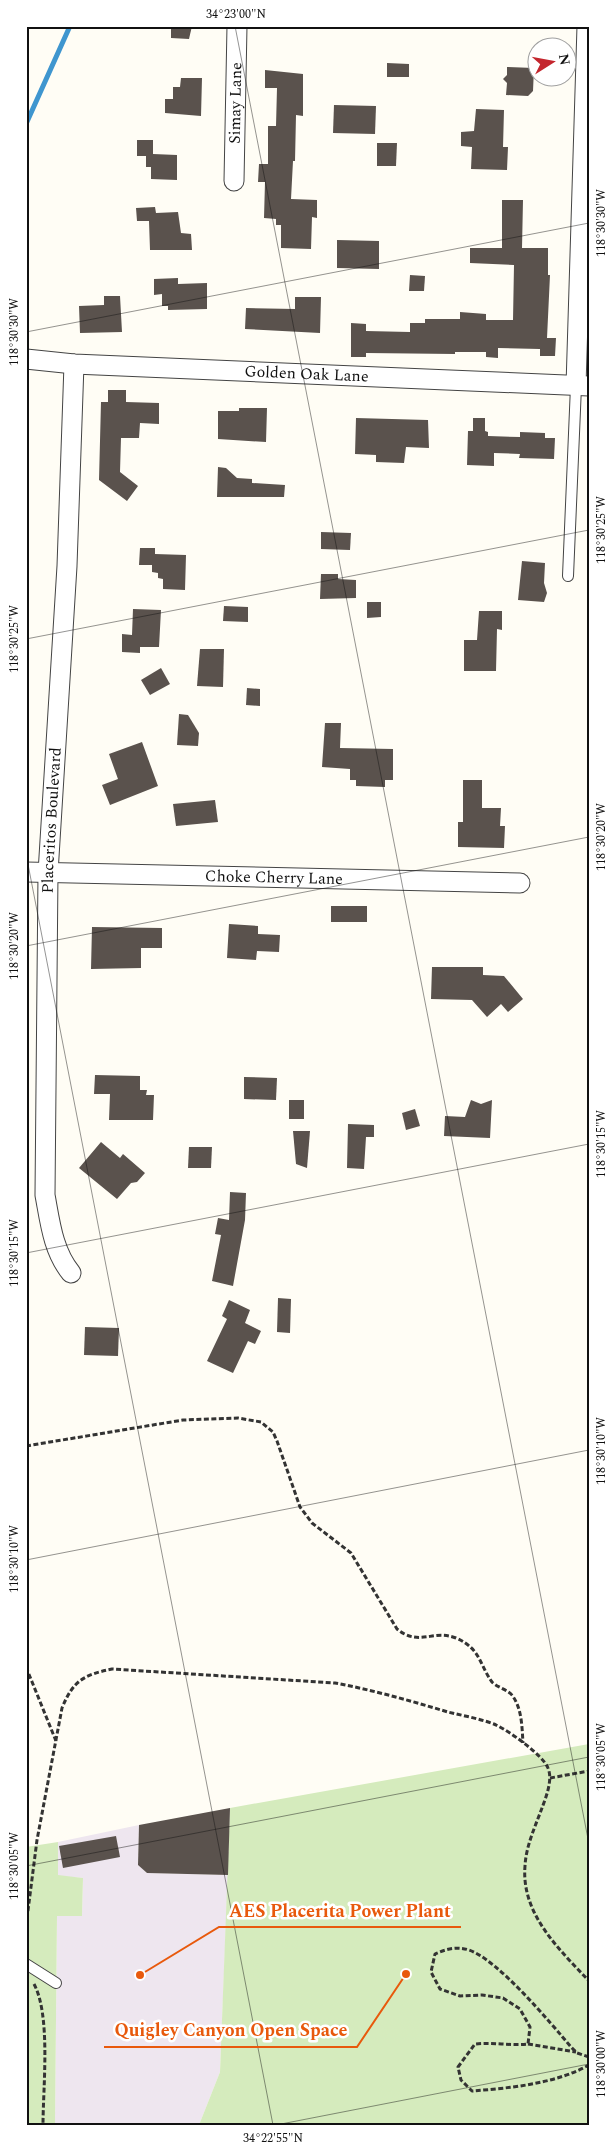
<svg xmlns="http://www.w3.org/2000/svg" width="615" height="2151" font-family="Spectral,serif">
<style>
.industrial{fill:#eee6ef}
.green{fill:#d5ebbd}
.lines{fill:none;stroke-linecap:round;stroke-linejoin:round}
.stream{stroke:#3f96cf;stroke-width:5}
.building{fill:#5a524d}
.service-casing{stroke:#444;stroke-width:12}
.minor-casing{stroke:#444;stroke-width:21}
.path{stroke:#333;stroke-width:3;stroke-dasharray:5 2.5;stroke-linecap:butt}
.service{stroke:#fff;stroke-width:10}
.minor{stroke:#fff;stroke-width:19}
.ticks{fill:none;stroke:#111;stroke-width:1;stroke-opacity:0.45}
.labels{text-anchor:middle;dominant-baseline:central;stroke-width:5;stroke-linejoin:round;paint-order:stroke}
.street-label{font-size:16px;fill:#111;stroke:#fff}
.leader{fill:none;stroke:#e8590c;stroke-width:2}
.callout-dot{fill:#e8590c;stroke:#fff;stroke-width:2}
.callout-label{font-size:18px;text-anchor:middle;font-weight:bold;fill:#e8590c;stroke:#fff;stroke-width:5;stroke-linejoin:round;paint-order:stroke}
.neatline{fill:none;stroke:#111;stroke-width:2}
.ticks-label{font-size:12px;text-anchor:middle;fill:#111}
</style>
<rect width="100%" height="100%" fill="#fffdf5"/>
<polygon class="industrial" points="139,1825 138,1865 147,1873 228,1875 220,2072 199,2125 55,2125 57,1916 82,1916 83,1878 58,1876 58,1842"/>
<g class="green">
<polygon points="589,1744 589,2125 199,2125 220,2072 230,1808"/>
<polygon points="58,1842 58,1875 83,1878 82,1916 57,1916 55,2125 26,2125 26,1847"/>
</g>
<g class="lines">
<polyline class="stream" points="26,124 70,26"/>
</g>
<g class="building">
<polygon points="171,26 192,26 189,39 171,38"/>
<polygon points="387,63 409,64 409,77 387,77"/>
<polygon points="507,67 534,68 533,91 528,96 506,95 507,83 503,79 507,75"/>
<polygon points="265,70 303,74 303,116 296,115 295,161 293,161 291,199 317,200 317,218 312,217 311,249 281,248 281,225 276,225 276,219 264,218 265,182 258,182 259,164 268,164 268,126 276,126 277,88 265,88"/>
<polygon points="181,78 202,78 201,116 165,113 165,99 173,99 173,87 180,87"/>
<polygon points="334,105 376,106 375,134 333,133"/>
<polygon points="476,109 504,110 503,147 508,147 507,170 471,169 472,147 461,146 461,132 474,131"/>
<polygon points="137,140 153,140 153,154 177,155 177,180 151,179 151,167 146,167 146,156 137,156"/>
<polygon points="377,143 397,143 396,166 377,166"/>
<polygon points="502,200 523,200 522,248 548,248 548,275 550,275 547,338 556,338 555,356 540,356 540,349 498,348 498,358 486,357 486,352 455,352 455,354 366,353 366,357 351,357 351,323 366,324 366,331 410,332 410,323 425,323 425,319 460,319 460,312 486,314 486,320 513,320 514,265 470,263 470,248 502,248"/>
<polygon points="155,207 156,213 178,212 181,233 191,234 192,250 150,250 149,221 137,221 136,208"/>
<polygon points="337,240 379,241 379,269 337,268"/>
<polygon points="410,275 425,276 424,291 409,291"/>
<polygon points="178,278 178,284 207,283 207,309 168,310 168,306 162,306 162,294 154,295 154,279"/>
<polygon points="104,296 120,296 122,332 80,333 79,306 104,305"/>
<polygon points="295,297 321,297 320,333 245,329 246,308 295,309"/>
<polygon points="108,390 126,390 126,402 159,403 159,424 140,423 139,438 121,438 120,472 138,486 127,501 99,480 101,402 108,402"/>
<polygon points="239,408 267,408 266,442 218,439 218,411 239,411"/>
<polygon points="356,418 428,420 429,448 406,447 404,463 376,462 376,455 355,454"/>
<polygon points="473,418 485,418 485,431 488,432 488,436 520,437 520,432 545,433 545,438 555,438 554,459 519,458 520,454 494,453 494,466 467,465 468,431 473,431"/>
<polygon points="218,467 226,468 237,478 252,479 252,483 285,485 284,497 217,497"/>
<polygon points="321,532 351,533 350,550 321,549"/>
<polygon points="140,548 155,548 155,554 186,555 185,590 163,589 163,579 158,578 158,573 152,572 152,565 139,565"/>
<polygon points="522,561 545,563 544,583 547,593 544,602 518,600"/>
<polygon points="321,574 338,574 338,579 356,580 356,598 320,599"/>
<polygon points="367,602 381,602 381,617 367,618"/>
<polygon points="224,606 248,607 248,622 223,621"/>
<polygon points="133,609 161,610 159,647 140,647 140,653 122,652 122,634 132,635"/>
<polygon points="479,611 502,611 502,630 497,629 496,671 464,671 464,640 477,640"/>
<polygon points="200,649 224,649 223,687 197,686"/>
<polygon points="161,668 170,684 150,695 141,680"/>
<polygon points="247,688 260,689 260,706 246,705"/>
<polygon points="179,714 188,715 199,733 198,746 177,745"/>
<polygon points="325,723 341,723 340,748 393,749 393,780 385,780 385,787 356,786 356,780 350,780 350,769 322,767"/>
<polygon points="142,742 158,786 110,805 102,785 118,779 109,754"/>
<polygon points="463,780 482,780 482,808 501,808 500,826 505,826 504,848 458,847 458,822 463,822"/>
<polygon points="215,800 218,822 176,826 173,804"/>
<rect x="331" y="906" width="36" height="16"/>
<polygon points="229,924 258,926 258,934 280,935 279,952 257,951 256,960 227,958"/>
<polygon points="92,927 162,928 162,948 141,948 141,968 91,969"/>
<polygon points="432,967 483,967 483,975 504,976 523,999 508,1012 501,1004 487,1017 472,1000 431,999"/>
<polygon points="95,1075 140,1076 140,1090 147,1090 146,1095 154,1095 153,1120 109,1120 110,1094 94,1094"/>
<polygon points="244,1077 277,1078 276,1100 244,1099"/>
<rect x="289" y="1100" width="15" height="19"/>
<polygon points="471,1100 481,1104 492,1100 490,1138 444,1136 445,1116 465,1117"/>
<polygon points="415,1109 420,1126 406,1130 402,1113"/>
<polygon points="348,1124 374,1125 374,1137 366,1137 364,1169 347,1168"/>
<polygon points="293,1131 310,1131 307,1168 296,1164"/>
<polygon points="101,1142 120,1158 123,1154 145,1173 137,1182 131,1183 117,1199 79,1168"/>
<polygon points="189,1147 212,1147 211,1168 188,1168"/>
<polygon points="230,1192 246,1193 245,1220 233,1286 212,1281 221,1235 215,1234 218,1218 229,1220"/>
<polygon points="278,1298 291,1299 290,1333 277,1332"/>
<polygon points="229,1300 250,1310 245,1323 261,1331 255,1344 248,1341 233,1373 207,1361 227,1319 222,1316"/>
<polygon points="85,1327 119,1328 118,1356 84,1355"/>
<polygon points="230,1808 228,1875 147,1873 138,1865 139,1825"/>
<polygon points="116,1836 120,1857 63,1868 59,1846"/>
</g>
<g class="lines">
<defs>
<g id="service">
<polyline points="568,576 576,386"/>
<polyline points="26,1964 56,1983"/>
</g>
<g id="minor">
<path id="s1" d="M 234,181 L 237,26"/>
<path id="s2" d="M 26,359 L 74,364 L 589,386"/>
<polyline points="576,386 587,26"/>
<path id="s3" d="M 26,872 L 520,883"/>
<path id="s4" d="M 71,1273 C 53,1251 50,1222 45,1195 L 48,873 L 67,566 L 74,364"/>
</g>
</defs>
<use href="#service" class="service-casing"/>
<use href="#minor" class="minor-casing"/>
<g class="path">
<path d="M 26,1446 L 183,1420 L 238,1418 L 261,1422 L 273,1432 L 277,1441 L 300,1507 L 312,1523 L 351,1553 L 397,1629 C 419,1647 433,1629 456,1638 C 481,1649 479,1664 492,1682 C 498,1688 510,1690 514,1698 C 522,1711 522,1728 523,1743"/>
<polyline points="26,1667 56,1741"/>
<polyline points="550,1778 589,1771"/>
<path d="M 26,1926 L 37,1840 L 62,1708 C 73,1681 83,1675 112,1669 L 335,1683 C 373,1690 411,1701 448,1712 C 464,1716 482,1719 496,1725 C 509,1731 543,1755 548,1768 C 553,1780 546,1797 542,1808 C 535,1827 526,1846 525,1866 C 521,1914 559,1949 589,1981"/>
<path d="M 34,1984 C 51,2016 43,2087 43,2125"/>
<polyline points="528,2044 576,2052"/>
<path d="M 589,2057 L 577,2053 L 571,2047 C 550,2022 498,1960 469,1950 C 457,1946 446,1949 435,1954 L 431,1972 L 440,1989 L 460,1996 L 482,1995 L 503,1998 L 520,2009 L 530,2027 L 528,2044 C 510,2046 493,2042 475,2044 L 458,2067 L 461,2080 L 472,2091 C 510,2088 555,2084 589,2065"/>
</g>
<use href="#service" class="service"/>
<use href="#minor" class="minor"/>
</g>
<path class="ticks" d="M 235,26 L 589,1844M 26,332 L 589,223M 26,639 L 589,530M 26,854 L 273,2125M 26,946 L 589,837M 26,1253 L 589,1144M 26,1560 L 589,1450M 26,1866 L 589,1757M 276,2125 L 589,2064"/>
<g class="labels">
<g class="street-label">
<text stroke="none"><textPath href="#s1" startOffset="78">Simay Lane</textPath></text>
<text stroke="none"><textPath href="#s2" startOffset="281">Golden Oak Lane</textPath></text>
<text stroke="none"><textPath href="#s4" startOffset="458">Placeritos Boulevard</textPath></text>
<text stroke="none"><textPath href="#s3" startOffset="248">Choke Cherry Lane</textPath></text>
</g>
</g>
<path class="leader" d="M140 1975L219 1927H461M406 1974L357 2047H104"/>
<g class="callout-dot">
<circle cx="140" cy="1975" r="5"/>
<circle cx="406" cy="1974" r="5"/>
</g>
<g class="callout-label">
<text x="340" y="1917">AES Placerita Power Plant</text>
<text x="231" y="2036">Quigley Canyon Open Space</text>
</g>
<rect width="615" height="2151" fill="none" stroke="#ffffff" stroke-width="55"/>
<g transform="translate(552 62) rotate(79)"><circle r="24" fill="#ffffff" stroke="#a0a0a0"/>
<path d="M0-4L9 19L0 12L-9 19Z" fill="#c4262e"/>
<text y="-8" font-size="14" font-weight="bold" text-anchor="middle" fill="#111111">N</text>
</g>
<rect x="28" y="28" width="560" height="2096" class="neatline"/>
<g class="ticks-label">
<text x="236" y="18">34°23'00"N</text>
<text transform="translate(601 223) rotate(-90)" y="4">118°30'30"W</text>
<text transform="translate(14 332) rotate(-90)" y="4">118°30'30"W</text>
<text transform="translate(601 530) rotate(-90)" y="4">118°30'25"W</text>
<text transform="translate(14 639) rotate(-90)" y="4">118°30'25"W</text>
<text transform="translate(601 837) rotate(-90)" y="4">118°30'20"W</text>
<text transform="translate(14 946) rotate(-90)" y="4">118°30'20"W</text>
<text transform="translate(601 1144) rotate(-90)" y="4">118°30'15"W</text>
<text transform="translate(14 1253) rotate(-90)" y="4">118°30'15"W</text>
<text transform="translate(601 1451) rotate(-90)" y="4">118°30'10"W</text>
<text transform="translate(14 1559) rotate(-90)" y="4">118°30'10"W</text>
<text transform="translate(601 1757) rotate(-90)" y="4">118°30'05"W</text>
<text transform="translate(14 1866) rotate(-90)" y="4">118°30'05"W</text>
<text transform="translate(601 2064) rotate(-90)" y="4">118°30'00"W</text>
<text x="273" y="2142">34°22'55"N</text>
</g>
</svg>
